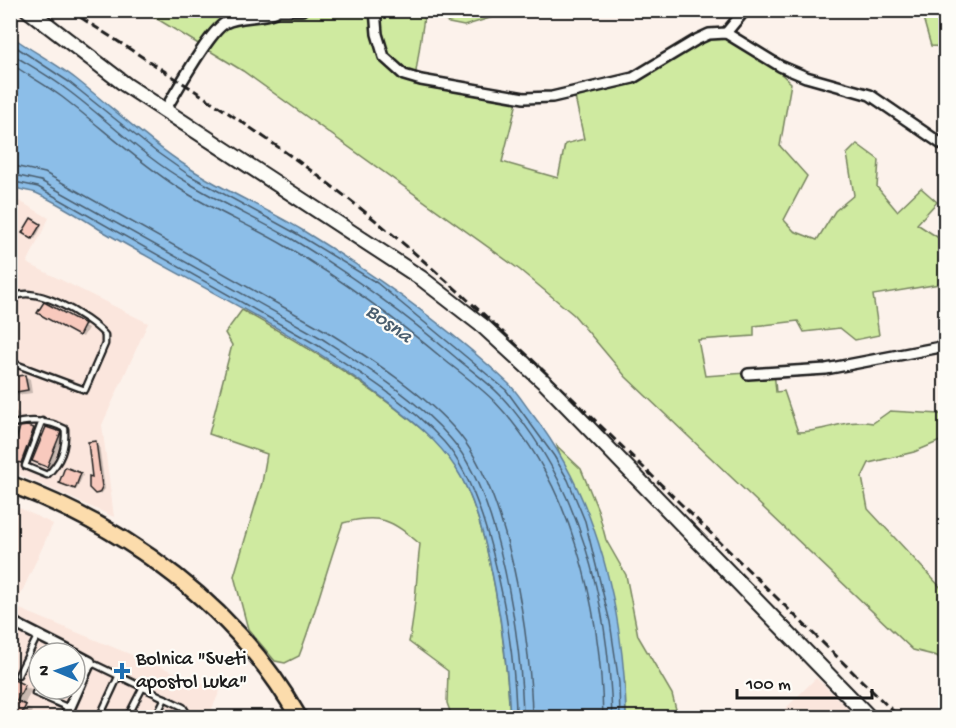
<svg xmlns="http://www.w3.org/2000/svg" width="956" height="728" font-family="'Gochi Hand',sans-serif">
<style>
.built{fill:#fbe6dd;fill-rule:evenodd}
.green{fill:#cfeaa0;stroke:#76835e;stroke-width:1.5}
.water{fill:#8cbee8;stroke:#5f7d96;stroke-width:1.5}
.shadow{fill:#0003}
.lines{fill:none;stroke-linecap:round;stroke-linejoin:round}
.shore{stroke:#495d6e;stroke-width:1.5}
.building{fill:#f8c9bd;stroke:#1c1c1c;stroke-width:1.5}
.lane-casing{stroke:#1c1c1c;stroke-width:9}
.street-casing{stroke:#1c1c1c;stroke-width:14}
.secondary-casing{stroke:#1c1c1c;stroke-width:18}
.primary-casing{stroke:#1c1c1c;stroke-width:20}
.lane{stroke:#fdfcf7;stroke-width:4.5}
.street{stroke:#fdfcf7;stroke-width:9}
.secondary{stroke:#fdfcf7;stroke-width:14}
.primary{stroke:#fcdcac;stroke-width:15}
.rail{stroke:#1c1c1c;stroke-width:3;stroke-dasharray:9 4.5;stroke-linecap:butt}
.poi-dot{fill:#1f6fb2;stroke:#fdfcf7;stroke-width:2}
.labels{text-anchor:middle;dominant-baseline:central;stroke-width:4.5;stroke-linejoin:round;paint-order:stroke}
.poi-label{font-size:20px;fill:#1c1c1c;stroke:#fdfcf7;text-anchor:start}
.water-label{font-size:21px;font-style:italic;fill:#495d6e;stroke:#fdfcf7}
</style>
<rect width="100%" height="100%" fill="#fcf2eb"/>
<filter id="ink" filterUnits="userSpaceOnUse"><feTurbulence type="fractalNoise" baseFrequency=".0167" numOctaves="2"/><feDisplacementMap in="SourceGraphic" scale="12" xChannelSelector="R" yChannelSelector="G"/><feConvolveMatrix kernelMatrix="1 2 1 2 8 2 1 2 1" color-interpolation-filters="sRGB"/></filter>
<g filter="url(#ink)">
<g class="built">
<polygon points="14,198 49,218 27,263 148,323 102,425 114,517 11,471 10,207"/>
<path d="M 11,504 L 53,524 L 15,607 L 220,691 L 208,717 L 11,718 ZM 39,653 L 75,653 L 75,689 L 39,689 Z"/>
<polygon points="816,678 857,717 783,717 782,712"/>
</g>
<g class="green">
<path d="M 144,11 L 425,11 L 414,85 L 517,102 L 502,162 L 558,178 L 565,144 L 584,139 L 575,97 L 636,81 L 707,40 L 728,39 C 748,55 773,64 791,83 L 780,146 L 807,176 L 784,220 L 794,231 L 817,240 L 835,211 L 854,195 L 847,154 L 857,144 L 879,160 L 877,187 L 897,211 L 921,188 L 937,202 L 917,224 L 945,242 L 945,283 L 873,295 L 879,335 L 855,340 L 840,328 L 804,332 L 798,321 L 754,326 L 754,336 L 698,340 L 705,376 L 774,371 L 776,392 L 784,391 L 798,432 C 824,432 847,418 873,423 L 890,411 L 940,414 L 945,411 L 945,439 L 914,452 L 869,463 L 862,477 L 868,509 L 945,592 L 945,664 L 937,656 L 913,650 L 626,377 L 574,315 L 520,270 L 243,71 Z"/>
<polygon points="431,11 571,11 493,17 464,26 449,23"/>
<polygon points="921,11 945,11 945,47 931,46"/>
<path d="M 242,310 C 295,340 346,370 395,408 C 418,426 442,443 457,469 C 492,528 506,649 510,717 L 452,717 L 447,703 L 448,671 L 409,642 C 416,612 416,576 420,544 C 391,520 381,513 343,523 C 327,567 316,612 299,656 L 285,663 L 275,661 L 248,629 L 234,576 L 262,483 L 267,454 L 209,434 L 232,345 L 225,333 Z"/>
<polygon points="557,446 581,469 598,510 606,540 626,575 638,636 672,694 678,717 626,717 625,683"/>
</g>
<path class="water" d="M 11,36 C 32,51 55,63 76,79 C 114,109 150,143 191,169 C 226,192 266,208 302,230 C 375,275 447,325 509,384 C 518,393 525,405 533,415 C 598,499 624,612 626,717 L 510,717 C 507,652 491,520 455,467 C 436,438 410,419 383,398 C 296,331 194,285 99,229 C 79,216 58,203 36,193 C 28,190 18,191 11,185 Z"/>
<g class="shadow">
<polygon points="32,220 42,226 35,239 24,233"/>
<polygon points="44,304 88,328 83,337 39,312"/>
<polygon points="25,376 30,379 32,393 10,396 10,379"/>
<polygon points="13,407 20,417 10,421 10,408"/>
<polygon points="21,429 39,433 27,465 10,460 10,444 16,446"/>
<polygon points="60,433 63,435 51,468 37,462"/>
<polygon points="96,443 99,444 105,489 101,494 95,492 89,444"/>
<polygon points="81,474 83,475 77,489 63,484"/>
<polygon points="10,680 31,690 24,706 32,711 29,718 10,718"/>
</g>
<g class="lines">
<g class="shore">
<polyline points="10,43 69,82 155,151 189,175 297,234 377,283 506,390 554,456 568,480 585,521 610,622 619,683 620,718"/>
<path d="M 10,53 C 29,65 49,76 66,89 C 107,119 143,157 187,182 C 221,203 257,219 292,239 C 350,274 402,312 454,356 C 469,369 487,381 501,396 C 580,482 609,603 612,718"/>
<path d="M 10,63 C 27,75 46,85 62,97 C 101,127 138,162 180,189 C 214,211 252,226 287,247 C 344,281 396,319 447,362 C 462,374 480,387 494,401 C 572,482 601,608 603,718"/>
<path d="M 10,165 L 45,173 L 326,331 C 368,357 427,395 459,434 C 509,495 531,639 532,718"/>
<path d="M 10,174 L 41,181 L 321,338 C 366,367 416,398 451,439 C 500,495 522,643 523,718"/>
<path d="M 10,181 L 38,187 L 317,345 C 361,373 409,403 444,442 C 491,495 516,647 516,718"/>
</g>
</g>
<g class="building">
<polygon points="31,218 41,224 32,239 22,233"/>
<polygon points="44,302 85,324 79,336 37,313"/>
<polygon points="25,375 28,390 10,393 10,377"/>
<polygon points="27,426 34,428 21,463 10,460 10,443 15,444 20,427"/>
<polygon points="46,427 61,432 47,467 32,461"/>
<polygon points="96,441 102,487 99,493 95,494 89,488 89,476 92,477 88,442"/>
<polygon points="65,467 81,473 75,489 59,483"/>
<polygon points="10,678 25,685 17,701 26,705 20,717 10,717"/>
</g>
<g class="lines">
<defs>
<g id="lane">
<path d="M 10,302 C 26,277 91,318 105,335 L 105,344 L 85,390 L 10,362"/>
<path d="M 10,425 C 28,419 49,420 65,429 C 66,448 61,462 47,475 L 25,466 L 42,421"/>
<polyline points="90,662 183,707 190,718"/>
<polyline points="18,675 38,635"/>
<polyline points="35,693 69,708"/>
<polyline points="99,718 119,675"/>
<polyline points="127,718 143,687"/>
<polyline points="155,718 165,698"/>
</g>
<g id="street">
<polyline points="275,10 302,10"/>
<polyline points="375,10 377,34 384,57 404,75 421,80 524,98 552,97 633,78 696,40 709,34 726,33 780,66 806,77 870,95 946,147"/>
<polyline points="726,33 745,10"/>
<path d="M 165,110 C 177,91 208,33 225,23 C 240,15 259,19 275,12"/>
<polyline points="748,374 826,369 946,346"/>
<polyline points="10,621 73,653"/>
<polyline points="65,718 90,662 75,654"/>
</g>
<polyline id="secondary" points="28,10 126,85 421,278 484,327 544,382 870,718"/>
<path id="primary" d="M 10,484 C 128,528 237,607 299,718"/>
</defs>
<use href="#lane" class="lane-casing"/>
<use href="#street" class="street-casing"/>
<use href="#secondary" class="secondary-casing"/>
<use href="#primary" class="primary-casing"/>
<use href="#lane" class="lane"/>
<use href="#street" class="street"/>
<use href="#secondary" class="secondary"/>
<use href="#primary" class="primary"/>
<path class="rail" d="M 69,10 C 168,74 267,134 360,208 C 448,278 528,355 608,433 C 706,528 802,623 900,718"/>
</g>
</g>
<path class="poi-dot" d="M119 662h6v6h6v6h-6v6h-6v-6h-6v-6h6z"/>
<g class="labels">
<g class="poi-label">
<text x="136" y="660">Bolnica "Sveti<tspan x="136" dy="23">apostol Luka"</tspan></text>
</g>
<g class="water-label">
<text transform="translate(388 325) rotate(36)">Bosna</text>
</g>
</g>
<rect width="956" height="728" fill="none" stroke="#fdfcf7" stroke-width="36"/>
<rect x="18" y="18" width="920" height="692" fill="none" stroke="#1c1c1c" stroke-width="2" filter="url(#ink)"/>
<g transform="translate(57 671) rotate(272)"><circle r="28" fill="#fdfcf7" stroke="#a3a29f" stroke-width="1.5"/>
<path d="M0-4.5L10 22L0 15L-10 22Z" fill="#1f6fb2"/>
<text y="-9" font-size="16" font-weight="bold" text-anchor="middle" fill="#1c1c1c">N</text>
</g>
<path d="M737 689v9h135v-9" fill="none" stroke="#1c1c1c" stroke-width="3"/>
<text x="746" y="689" font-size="18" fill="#1c1c1c" stroke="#fdfcf7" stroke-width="4.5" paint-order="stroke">100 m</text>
</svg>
